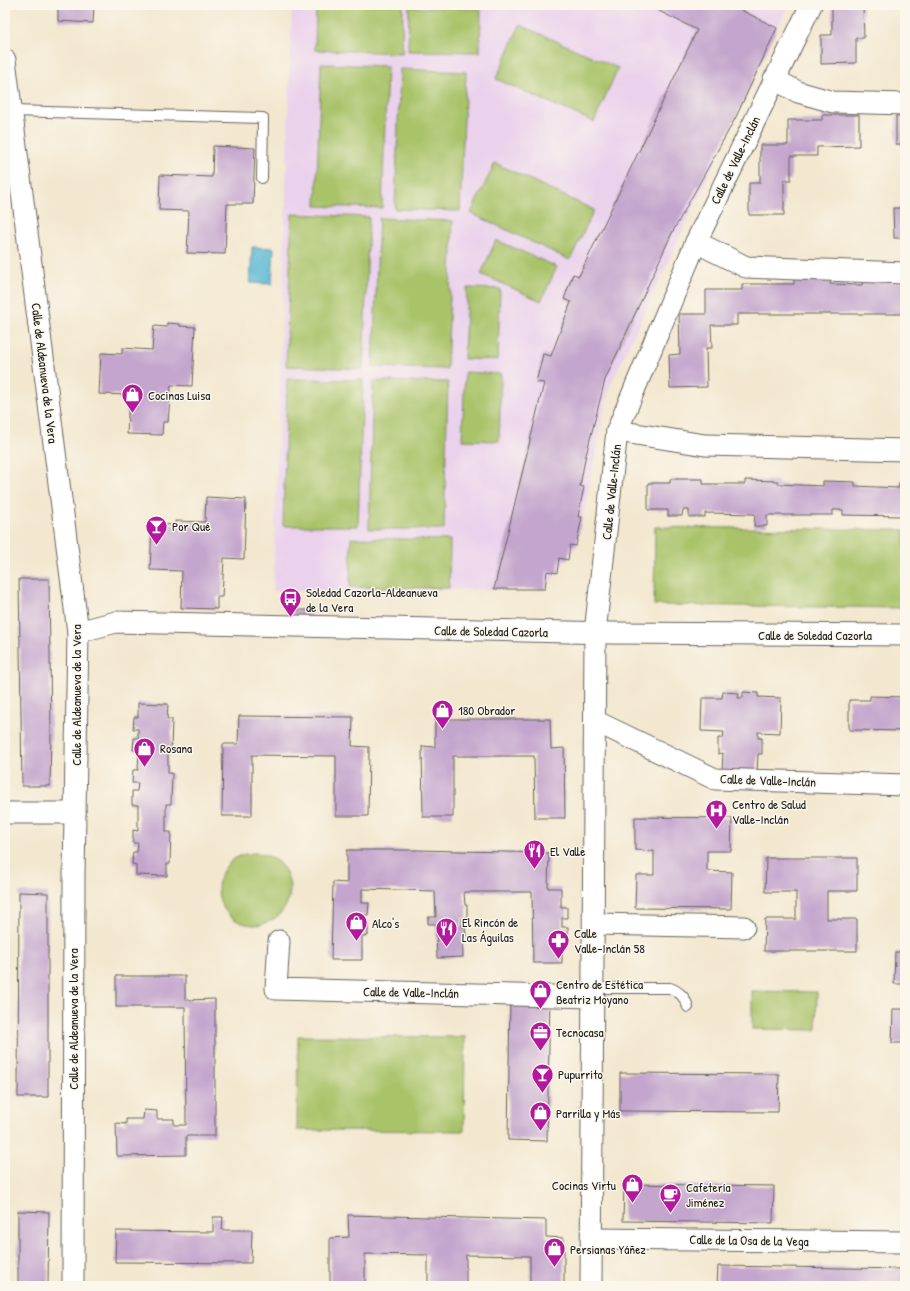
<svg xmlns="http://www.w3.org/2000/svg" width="910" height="1291" font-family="'Patrick Hand',sans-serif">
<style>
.built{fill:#ead1ec}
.green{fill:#a9c369;stroke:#627042}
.water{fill:#56b7d4;stroke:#396a78}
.building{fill:#c3a5cd}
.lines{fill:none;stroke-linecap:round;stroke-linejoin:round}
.service-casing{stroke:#67635b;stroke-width:12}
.minor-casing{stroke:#67635b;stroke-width:23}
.service{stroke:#fff;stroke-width:10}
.minor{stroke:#fff;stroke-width:21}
.labels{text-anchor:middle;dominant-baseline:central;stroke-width:3;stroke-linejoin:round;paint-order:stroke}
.street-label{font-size:13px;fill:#1c1c1c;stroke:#fbf7ec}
.poi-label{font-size:13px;fill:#1c1c1c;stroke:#fbf7ec;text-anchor:start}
</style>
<rect width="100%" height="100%" fill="#fbf7ec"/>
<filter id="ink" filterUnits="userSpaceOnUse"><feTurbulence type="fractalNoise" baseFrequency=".025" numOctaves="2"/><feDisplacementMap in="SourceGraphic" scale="8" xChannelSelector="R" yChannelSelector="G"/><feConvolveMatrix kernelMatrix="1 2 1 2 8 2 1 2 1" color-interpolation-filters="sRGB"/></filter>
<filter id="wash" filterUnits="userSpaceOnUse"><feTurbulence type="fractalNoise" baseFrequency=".012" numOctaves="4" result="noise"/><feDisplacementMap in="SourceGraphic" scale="16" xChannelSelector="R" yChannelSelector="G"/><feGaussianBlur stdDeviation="0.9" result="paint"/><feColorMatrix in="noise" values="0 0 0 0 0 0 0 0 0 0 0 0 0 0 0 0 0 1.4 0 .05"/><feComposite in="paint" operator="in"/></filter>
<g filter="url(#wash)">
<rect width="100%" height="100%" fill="#f3e7cf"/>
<polygon class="built" points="292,5 788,5 609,388 577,545 545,589 273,591"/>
<g class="green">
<polygon points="316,5 403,5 402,53 315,50"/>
<polygon points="409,7 481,9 480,52 408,51"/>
<polygon points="520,25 618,68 594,122 496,79"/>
<polygon points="321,64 387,66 382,208 316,206"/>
<polygon points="400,69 466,72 460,211 395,209"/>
<polygon points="495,163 594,210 570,260 471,213"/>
<polygon points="292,214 369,217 363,369 286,366"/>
<polygon points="379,218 453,221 447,369 373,367"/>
<polygon points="496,240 557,267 541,301 481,274"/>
<polygon points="467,288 500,289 498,360 464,359"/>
<polygon points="465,372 501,374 499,441 462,440"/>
<polygon points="287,379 363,380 358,526 283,526"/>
<polygon points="373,381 448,382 444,529 369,529"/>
<polygon points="655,527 905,530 905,608 654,605"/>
<polygon points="351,538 450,540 449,588 350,587"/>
<circle cx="254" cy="889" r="36"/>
<polygon points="752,991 817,992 816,1030 752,1029"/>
<polygon points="298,1036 465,1037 464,1131 297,1130"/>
</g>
<polygon class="water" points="252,247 274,248 272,284 250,283"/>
<g id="blocks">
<g class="building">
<polygon points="58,5 94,5 93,23 58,21"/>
<polygon points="647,5 741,5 739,9 777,28 736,117 671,235 605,380 585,459 580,486 584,487 578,517 582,517 576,546 570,545 568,560 559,558 557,573 547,571 545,589 494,589 544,383 536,382 543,354 551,356 571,302 564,299 573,274 579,276 697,30"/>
<polygon points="832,5 863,5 864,38 856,38 856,63 821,64 821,35 832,35"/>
<polygon points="822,115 859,115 859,146 817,147 817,156 791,156 791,180 784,180 784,215 749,215 749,183 760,183 760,145 788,145 788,120 822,120"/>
<rect x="896" y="116" width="9" height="28"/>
<polygon points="213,146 255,148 253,204 227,204 225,254 187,253 189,211 159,210 160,175 212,177"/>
<polygon points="893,208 905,208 905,238 894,238"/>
<polygon points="794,279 830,279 830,284 862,285 863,281 903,281 903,287 905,287 905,314 737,314 737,325 711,325 712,348 706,348 707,387 670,388 669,355 680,354 679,314 706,314 706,290 742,290 742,284 794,284"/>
<polygon points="167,323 180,324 180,326 195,327 192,386 171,385 168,422 163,422 162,435 127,434 129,395 99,394 101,353 122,354 122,348 152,350 154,326 167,327"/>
<polygon points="670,479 703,479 703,484 745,484 745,480 778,481 778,484 823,486 823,481 855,482 855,486 899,488 899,482 905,482 905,516 843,515 843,510 833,510 833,515 767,515 767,526 754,526 755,514 705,513 705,517 689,517 689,510 683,510 682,516 668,516 668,510 648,510 648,483 670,483"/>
<polygon points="206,497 246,499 244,559 224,558 222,597 217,597 217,609 181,608 182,571 150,570 152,524 175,525 175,521 205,522"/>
<polygon points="19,579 49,579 51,733 50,786 22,786"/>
<rect x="293" y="610" width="18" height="7"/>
<polygon points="723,692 739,693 738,698 743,698 743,692 758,693 758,697 781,698 780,733 758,732 758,738 762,738 762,754 758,754 757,774 722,773 723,753 718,754 718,738 723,738 724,732 701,731 702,698 722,698"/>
<polygon points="870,696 905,697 905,731 849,730 849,700 870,700"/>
<polygon points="138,703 168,704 167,719 172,719 171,749 168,749 168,773 172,773 171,804 166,804 166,832 171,832 170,864 167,864 167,876 136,875 136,865 132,864 133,852 137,852 138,843 133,843 133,830 138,831 138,805 132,805 132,791 137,791 138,783 132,783 133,770 138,770 139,750 133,750 134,738 138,738 138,729 133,729 134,717 138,717"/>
<polygon points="239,716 353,717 352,746 369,747 368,816 336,816 336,756 252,755 252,816 222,816 223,744 238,744"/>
<polygon points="435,719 550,719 551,749 564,748 565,818 535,818 534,756 453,756 453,817 423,817 422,746 435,747"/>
<polygon points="635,817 732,818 731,851 707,851 707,871 732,872 731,909 635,908 636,875 654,875 654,851 635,850"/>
<polygon points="347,850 416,850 549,853 548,888 561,888 561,907 567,907 567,918 562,918 562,927 568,927 568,941 562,941 562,963 533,963 532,892 464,892 465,905 467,905 467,918 462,918 462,927 465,927 466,936 462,936 463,957 437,958 436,924 428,924 428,917 436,917 435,891 362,889 362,903 369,903 368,915 362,915 362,924 368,924 368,936 362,936 362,960 331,960 333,882 347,883"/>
<polygon points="766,858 857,858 857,891 827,891 827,919 857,919 857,951 764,951 765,919 796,919 796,892 765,892"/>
<polygon points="19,892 48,893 48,1097 18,1097"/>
<polygon points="895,952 905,952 905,984 894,984"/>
<polygon points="116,976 185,976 185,1000 215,999 215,1136 186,1136 186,1155 117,1156 116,1123 126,1124 126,1119 143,1119 144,1110 157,1111 157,1119 174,1119 174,1125 186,1125 185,1007 116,1007"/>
<polygon points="510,995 550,996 547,1141 508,1140"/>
<polygon points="893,1009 905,1009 905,1043 892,1043"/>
<polygon points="620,1073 779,1074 778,1112 620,1111"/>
<polygon points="624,1184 774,1186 773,1223 623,1221"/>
<polygon points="18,1211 49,1212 48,1286 18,1286"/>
<polygon points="348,1215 546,1220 546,1237 564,1238 564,1286 530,1286 530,1256 466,1255 466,1286 428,1286 428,1255 365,1254 365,1286 330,1286 330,1238 349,1237"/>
<polygon points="213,1217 223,1217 222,1230 252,1230 251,1263 115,1262 116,1231 213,1232"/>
<polygon points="718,1266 905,1269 905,1286 717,1286"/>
</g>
</g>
</g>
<g filter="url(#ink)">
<use href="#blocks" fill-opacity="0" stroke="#67635b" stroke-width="1"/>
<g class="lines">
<defs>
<g id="service">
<polyline points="12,111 263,118 262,178"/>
<path d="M 594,988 L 670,988 C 680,992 685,997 688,1007"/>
</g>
<g id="minor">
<polyline points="5,60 78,632 74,875 73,1286"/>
<polyline points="774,79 798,92 833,102 905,104"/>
<polyline points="696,242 746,267 905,273"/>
<polyline points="617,431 705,445 905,450"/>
<polyline points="78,632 116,622 611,633 905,635"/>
<polyline points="595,721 715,779 905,785"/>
<polyline points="5,813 75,813"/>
<polyline points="594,924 744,927"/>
<polyline points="279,941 276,989 594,997"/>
<polyline points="593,1239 905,1242"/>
<polyline points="591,1286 595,633 617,431 696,242 811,5"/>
</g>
</defs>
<use href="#service" class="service-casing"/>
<use href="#minor" class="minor-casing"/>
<use href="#service" class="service"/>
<use href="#minor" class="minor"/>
</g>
</g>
<defs>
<symbol id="shop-pin" viewBox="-11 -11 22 30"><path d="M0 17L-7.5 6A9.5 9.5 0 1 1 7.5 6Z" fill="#b5179e" stroke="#fbf7ec"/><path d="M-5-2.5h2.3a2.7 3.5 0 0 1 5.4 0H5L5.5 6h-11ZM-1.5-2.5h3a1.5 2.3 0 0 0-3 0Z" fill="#fff"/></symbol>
<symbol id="bar-pin" viewBox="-11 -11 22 30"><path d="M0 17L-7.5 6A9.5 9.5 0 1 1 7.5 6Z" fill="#b5179e" stroke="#fbf7ec"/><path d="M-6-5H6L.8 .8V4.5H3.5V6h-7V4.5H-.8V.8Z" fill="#fff"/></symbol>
<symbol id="bus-pin" viewBox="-11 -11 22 30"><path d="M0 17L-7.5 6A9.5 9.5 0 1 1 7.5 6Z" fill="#b5179e" stroke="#fbf7ec"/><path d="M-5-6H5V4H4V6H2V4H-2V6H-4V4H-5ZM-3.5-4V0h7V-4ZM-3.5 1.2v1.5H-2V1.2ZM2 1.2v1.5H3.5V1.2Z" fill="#fff"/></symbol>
<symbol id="hospital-pin" viewBox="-11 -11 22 30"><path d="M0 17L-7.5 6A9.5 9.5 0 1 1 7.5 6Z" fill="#b5179e" stroke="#fbf7ec"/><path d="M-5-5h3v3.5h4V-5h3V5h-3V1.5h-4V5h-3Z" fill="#fff"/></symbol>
<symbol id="restaurant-pin" viewBox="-11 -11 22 30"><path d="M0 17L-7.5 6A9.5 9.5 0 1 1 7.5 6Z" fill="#b5179e" stroke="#fbf7ec"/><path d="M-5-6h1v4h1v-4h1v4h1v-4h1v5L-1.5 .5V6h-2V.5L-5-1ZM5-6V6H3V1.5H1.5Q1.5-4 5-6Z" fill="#fff"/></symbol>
<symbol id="pharmacy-pin" viewBox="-11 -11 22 30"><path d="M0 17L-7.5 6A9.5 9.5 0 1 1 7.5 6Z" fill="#b5179e" stroke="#fbf7ec"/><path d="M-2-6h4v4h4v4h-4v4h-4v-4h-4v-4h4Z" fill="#fff"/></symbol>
<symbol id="office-pin" viewBox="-11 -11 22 30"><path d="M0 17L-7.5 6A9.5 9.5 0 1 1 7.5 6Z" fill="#b5179e" stroke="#fbf7ec"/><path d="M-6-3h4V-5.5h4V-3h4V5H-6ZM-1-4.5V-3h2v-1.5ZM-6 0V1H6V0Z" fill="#fff"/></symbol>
<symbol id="cafe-pin" viewBox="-11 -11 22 30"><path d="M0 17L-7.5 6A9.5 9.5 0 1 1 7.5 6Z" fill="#b5179e" stroke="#fbf7ec"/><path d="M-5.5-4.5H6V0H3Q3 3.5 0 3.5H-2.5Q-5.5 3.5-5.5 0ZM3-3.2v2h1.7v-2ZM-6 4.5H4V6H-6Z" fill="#fff"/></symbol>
</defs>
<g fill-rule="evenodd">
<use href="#shop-pin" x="120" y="382" width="25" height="34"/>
<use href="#bar-pin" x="144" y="514" width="25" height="34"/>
<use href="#bus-pin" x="278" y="586" width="25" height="34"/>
<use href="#shop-pin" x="430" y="698" width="25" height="34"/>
<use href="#shop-pin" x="132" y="736" width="25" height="34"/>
<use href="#hospital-pin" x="704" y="798" width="25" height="34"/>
<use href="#restaurant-pin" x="522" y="838" width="25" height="34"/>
<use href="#shop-pin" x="344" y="910" width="25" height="34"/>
<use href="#restaurant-pin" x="434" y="916" width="25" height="34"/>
<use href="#pharmacy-pin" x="546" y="928" width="25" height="34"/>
<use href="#shop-pin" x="528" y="978" width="25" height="34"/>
<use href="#office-pin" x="528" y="1020" width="25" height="34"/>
<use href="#bar-pin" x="530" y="1062" width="25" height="34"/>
<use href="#shop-pin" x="528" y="1100" width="25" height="34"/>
<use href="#shop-pin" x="620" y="1172" width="25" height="34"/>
<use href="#cafe-pin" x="658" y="1182" width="25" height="34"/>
<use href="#shop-pin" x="542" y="1236" width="25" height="34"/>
</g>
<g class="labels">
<g class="street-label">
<text transform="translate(735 160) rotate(-64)">Calle de Valle-Inclán</text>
<text transform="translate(45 373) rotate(83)">Calle de Aldeanueva de la Vera</text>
<text transform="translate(611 492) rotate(-84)">Calle de Valle-Inclán</text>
<text transform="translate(491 631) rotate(1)">Calle de Soledad Cazorla</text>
<text x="815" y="635">Calle de Soledad Cazorla</text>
<text transform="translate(76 695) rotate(-90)">Calle de Aldeanueva de la Vera</text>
<text transform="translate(768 780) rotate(2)">Calle de Valle-Inclán</text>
<text transform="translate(411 992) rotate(1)">Calle de Valle-Inclán</text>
<text transform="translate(73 1019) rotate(-90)">Calle de Aldeanueva de la Vera</text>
<text transform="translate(749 1240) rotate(1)">Calle de la Osa de la Vega</text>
</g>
<g class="poi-label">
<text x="148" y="395">Cocinas Luisa</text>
<text x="172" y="526">Por Qué</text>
<text x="306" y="592">Soledad Cazorla-Aldeanueva<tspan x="306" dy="15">de la Vera</tspan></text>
<text x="458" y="710">180 Obrador</text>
<text x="160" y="748">Rosana</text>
<text x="732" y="804">Centro de Salud<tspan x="732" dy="15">Valle-Inclán</tspan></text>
<text x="550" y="851">El Valle</text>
<text x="462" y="922">El Rincón de<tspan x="462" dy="15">Las Águilas</tspan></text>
<text x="372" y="923">Alco's</text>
<text x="574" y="933">Calle<tspan x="574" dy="15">Valle-Inclán 58</tspan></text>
<text x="556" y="984">Centro de Estética<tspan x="556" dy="15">Beatriz Moyano</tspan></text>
<text x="556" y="1032">Tecnocasa</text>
<text x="558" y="1074">Pupurrito</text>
<text x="556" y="1113">Parrilla y Más</text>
<text x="616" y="1185" text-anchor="end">Cocinas Virtu</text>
<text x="686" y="1187">Cafetería<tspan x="686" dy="15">Jiménez</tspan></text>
<text x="570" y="1249">Persianas Yáñez</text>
</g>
</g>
<rect width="910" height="1291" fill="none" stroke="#fbf7ec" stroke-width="20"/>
</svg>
